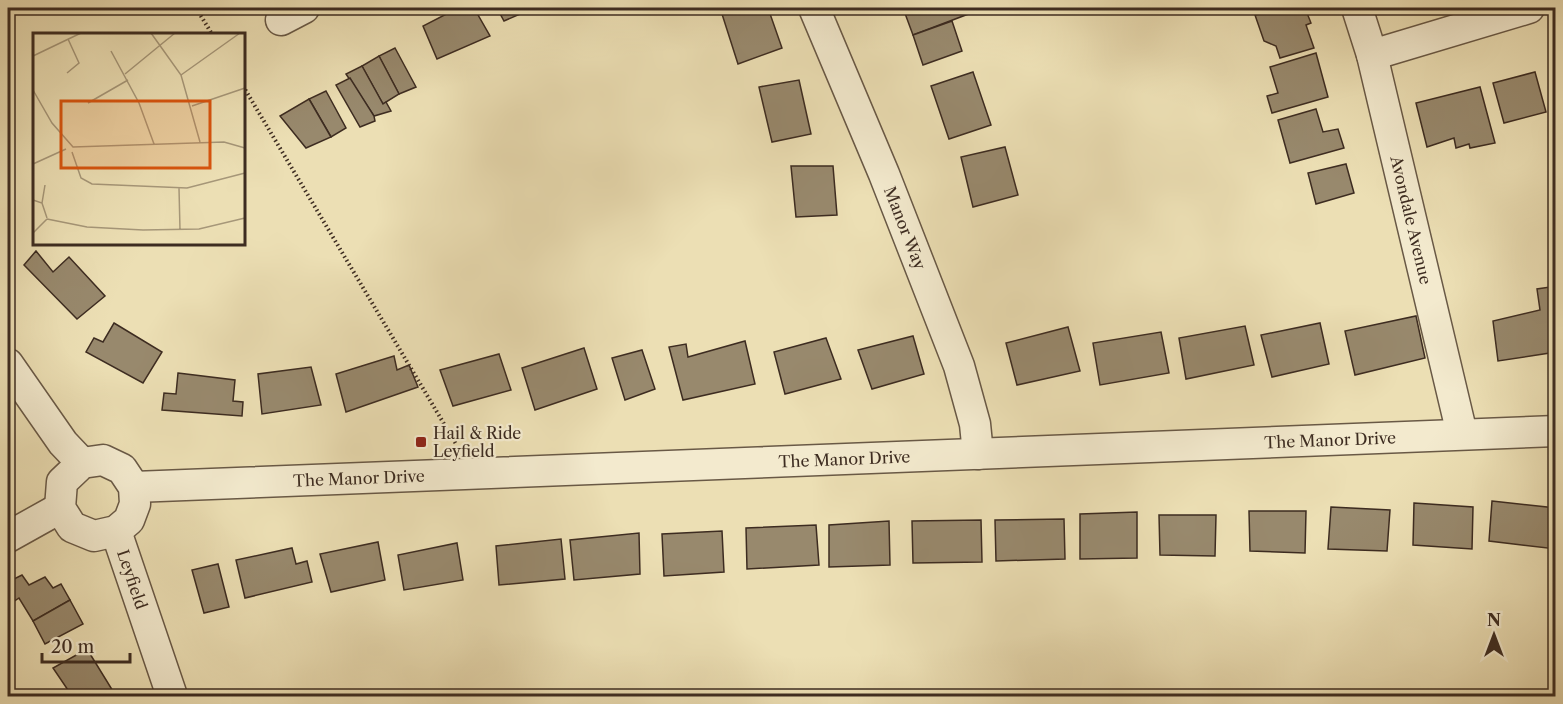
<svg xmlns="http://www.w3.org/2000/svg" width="1563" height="704" font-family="'Libre Caslon Text',serif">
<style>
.building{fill:#98896d;stroke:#3d2c21;stroke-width:1.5}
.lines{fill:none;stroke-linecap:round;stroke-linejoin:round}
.minor-casing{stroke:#695946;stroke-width:33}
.path{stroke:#3d2c21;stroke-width:4;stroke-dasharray:1.5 3;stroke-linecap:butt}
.minor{stroke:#f3eace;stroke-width:30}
.poi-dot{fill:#8f2418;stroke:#f3eace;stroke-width:2}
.labels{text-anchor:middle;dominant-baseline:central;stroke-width:4.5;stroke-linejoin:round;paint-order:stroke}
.street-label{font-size:16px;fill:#3d2c21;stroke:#f3eace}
.poi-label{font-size:16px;fill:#3d2c21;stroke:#f3eace;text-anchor:start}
.inset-road{fill:none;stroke:#a69779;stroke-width:1.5}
.view{fill:#d7540e;fill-opacity:0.15;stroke:#d7540e;stroke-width:3}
.inset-edge{fill:none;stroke:#3d2c21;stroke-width:3}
</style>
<rect width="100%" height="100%" fill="#ecdfb4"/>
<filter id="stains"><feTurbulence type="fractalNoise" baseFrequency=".00333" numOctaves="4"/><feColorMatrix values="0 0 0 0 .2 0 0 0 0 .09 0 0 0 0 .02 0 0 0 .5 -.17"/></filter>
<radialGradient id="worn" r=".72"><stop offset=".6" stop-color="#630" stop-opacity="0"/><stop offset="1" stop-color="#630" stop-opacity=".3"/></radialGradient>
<g class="building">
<polygon points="458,8 474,8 490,36 437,59 423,26"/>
<polygon points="497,8 534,8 504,21"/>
<polygon points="747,8 768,8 782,48 738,64 722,14"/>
<polygon points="903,8 968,8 971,13 913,35"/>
<polygon points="1280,8 1305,8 1311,23 1306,25 1314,48 1280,58 1276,46 1264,41 1255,15"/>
<polygon points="952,21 962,51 923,65 913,35"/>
<polygon points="395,48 416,87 399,94 379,56"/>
<polygon points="1316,53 1328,97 1272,113 1267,96 1278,93 1270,67"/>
<polygon points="379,56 399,94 383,104 362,66"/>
<polygon points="362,66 383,104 386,102 391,111 374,116 346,74"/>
<polygon points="973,72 991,125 949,139 931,86"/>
<polygon points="1535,72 1546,112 1504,123 1493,83"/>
<polygon points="350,78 374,116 375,121 360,127 336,85"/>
<polygon points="799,80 811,134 772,142 759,87"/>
<polygon points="1480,87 1495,143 1470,148 1469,144 1456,148 1454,138 1427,147 1416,103"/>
<polygon points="326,91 346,128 331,137 309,99"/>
<polygon points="309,99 331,137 306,148 280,116"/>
<polygon points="1316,109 1323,132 1338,129 1344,148 1290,163 1278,120"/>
<polygon points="1005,147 1018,195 973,207 961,157"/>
<polygon points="1346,164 1354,193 1316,204 1308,173"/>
<polygon points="791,166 833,166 837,215 796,217"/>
<polygon points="36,251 53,272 69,257 105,296 77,319 24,265"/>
<polygon points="1550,287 1556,322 1556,352 1498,361 1493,321 1540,310 1537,289"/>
<polygon points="1416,316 1425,358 1355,375 1345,331"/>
<polygon points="114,323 162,352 143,383 86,352 94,338 103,342"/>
<polygon points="1320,323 1329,364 1272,377 1261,335"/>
<polygon points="1245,326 1254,365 1186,379 1179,338"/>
<polygon points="1068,327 1080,371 1017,385 1006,343"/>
<polygon points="1161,332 1169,373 1100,385 1093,343"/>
<polygon points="913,336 924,374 872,389 858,350"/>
<polygon points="826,338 841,379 785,394 774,352"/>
<polygon points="745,341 755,384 683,400 669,347 686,344 688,357"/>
<polygon points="584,348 597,389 535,410 522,368"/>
<polygon points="642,350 655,389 625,400 612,358"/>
<polygon points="499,354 511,390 453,406 440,370"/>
<polygon points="394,356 397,370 409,365 418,387 346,412 336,374"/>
<polygon points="311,367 321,405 262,414 258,374"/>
<polygon points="178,373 235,380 233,401 243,402 242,416 162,410 164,393 176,394"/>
<polygon points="1492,501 1556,508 1556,549 1489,541"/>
<polygon points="1414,503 1473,507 1472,549 1413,545"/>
<polygon points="1331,507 1390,510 1387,551 1328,549"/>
<polygon points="1249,511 1306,511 1305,553 1250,551"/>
<polygon points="1137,512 1137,558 1080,559 1080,514"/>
<polygon points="1159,515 1216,515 1215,556 1160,555"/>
<polygon points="1064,519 1065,559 996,561 995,520"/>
<polygon points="981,520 982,562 913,563 912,521"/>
<polygon points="889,521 890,565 829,567 829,525"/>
<polygon points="816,525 819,565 747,569 746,528"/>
<polygon points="722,531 724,572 664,576 662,534"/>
<polygon points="639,533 640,574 574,580 570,540"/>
<polygon points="561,539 565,579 499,585 496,546"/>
<polygon points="378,542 385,580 331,592 320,554"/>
<polygon points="457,543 463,580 404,590 398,555"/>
<polygon points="292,548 296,564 307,561 312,582 245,598 236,560"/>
<polygon points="218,564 229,607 204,613 192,570"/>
<polygon points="22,575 29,585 45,577 53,588 61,584 70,600 33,621 19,598 13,602 8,594 8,582"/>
<polygon points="70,600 83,624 45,644 33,621"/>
<polygon points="87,649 116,696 72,696 53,668"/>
</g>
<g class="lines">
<defs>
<g id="minor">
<path id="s1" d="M 814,8 L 884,174 L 959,366 L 975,424 L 978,454"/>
<path id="s2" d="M 1357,8 L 1372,55 L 1462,434"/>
<polyline points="281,20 304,8"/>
<polyline points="1372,55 1529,8"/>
<polyline points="8,364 63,443 82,463"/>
<polygon points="103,460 122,469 134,487 135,504 129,520 116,531 94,536 72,527 60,508 62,482 82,463"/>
<path id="s3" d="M 134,487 L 1556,431"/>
<path id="s4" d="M 116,531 L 172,696"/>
<polyline points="8,537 60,508"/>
</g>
</defs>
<use href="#minor" class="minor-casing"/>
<g class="path">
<polyline points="196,8 212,34"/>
<polyline points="243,86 456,444"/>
</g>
<use href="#minor" class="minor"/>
</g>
<rect class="poi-dot" x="415" y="436" width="12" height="12" rx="3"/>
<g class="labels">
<g class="street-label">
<text stroke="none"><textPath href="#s2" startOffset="219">Avondale Avenue</textPath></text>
<text stroke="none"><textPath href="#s1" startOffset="238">Manor Way</textPath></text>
<text stroke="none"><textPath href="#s3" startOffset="1197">The Manor Drive</textPath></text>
<text stroke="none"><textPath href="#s3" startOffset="711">The Manor Drive</textPath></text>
<text stroke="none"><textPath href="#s3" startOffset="225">The Manor Drive</textPath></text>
<text stroke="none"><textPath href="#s4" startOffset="51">Leyfield</textPath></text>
</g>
<g class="poi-label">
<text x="433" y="433">Hail &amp; Ride<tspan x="433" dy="18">Leyfield</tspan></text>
</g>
</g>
<g transform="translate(33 33)">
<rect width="212" height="212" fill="#ecdfb4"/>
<path class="inset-road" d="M 118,0 L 148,42 L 167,109M 78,18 L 106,70 L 121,111M 0,23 L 48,0M 34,40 L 46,30 L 35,6M 92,41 L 142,0M 148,42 L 207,0M 0,57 L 19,90 L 40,114 L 191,109 L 212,115M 55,70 L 95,47M 159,73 L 212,55M 39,119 L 48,145 L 59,151 L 154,155 L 212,140M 0,131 L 33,116M 146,155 L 147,197M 0,167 L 9,170 L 14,185M 9,170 L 12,152M 14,186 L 54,194 L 110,197 L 166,196 L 212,185M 0,200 L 14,186"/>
<path class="view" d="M 28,68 L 177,68 L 177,135 L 28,135 Z"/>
<rect width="212" height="212" class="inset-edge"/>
</g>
<rect width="1563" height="704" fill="none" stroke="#ecdfb4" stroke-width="30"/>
<rect x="9" y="9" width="1545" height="686" fill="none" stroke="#3d2c21" stroke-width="3"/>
<rect x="15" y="15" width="1533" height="674" fill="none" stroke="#3d2c21" stroke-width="1.5"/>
<g transform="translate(1494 635)" stroke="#f3eace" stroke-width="4.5" paint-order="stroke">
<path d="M0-4.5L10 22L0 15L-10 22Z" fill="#3d2c21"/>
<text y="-9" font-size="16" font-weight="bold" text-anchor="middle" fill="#3d2c21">N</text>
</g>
<path d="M42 653v9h88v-9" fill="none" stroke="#3d2c21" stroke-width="3"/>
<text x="51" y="653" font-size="18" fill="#3d2c21" stroke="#f3eace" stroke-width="4.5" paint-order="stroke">20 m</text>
<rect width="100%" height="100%" filter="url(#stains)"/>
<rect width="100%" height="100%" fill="url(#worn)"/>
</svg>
